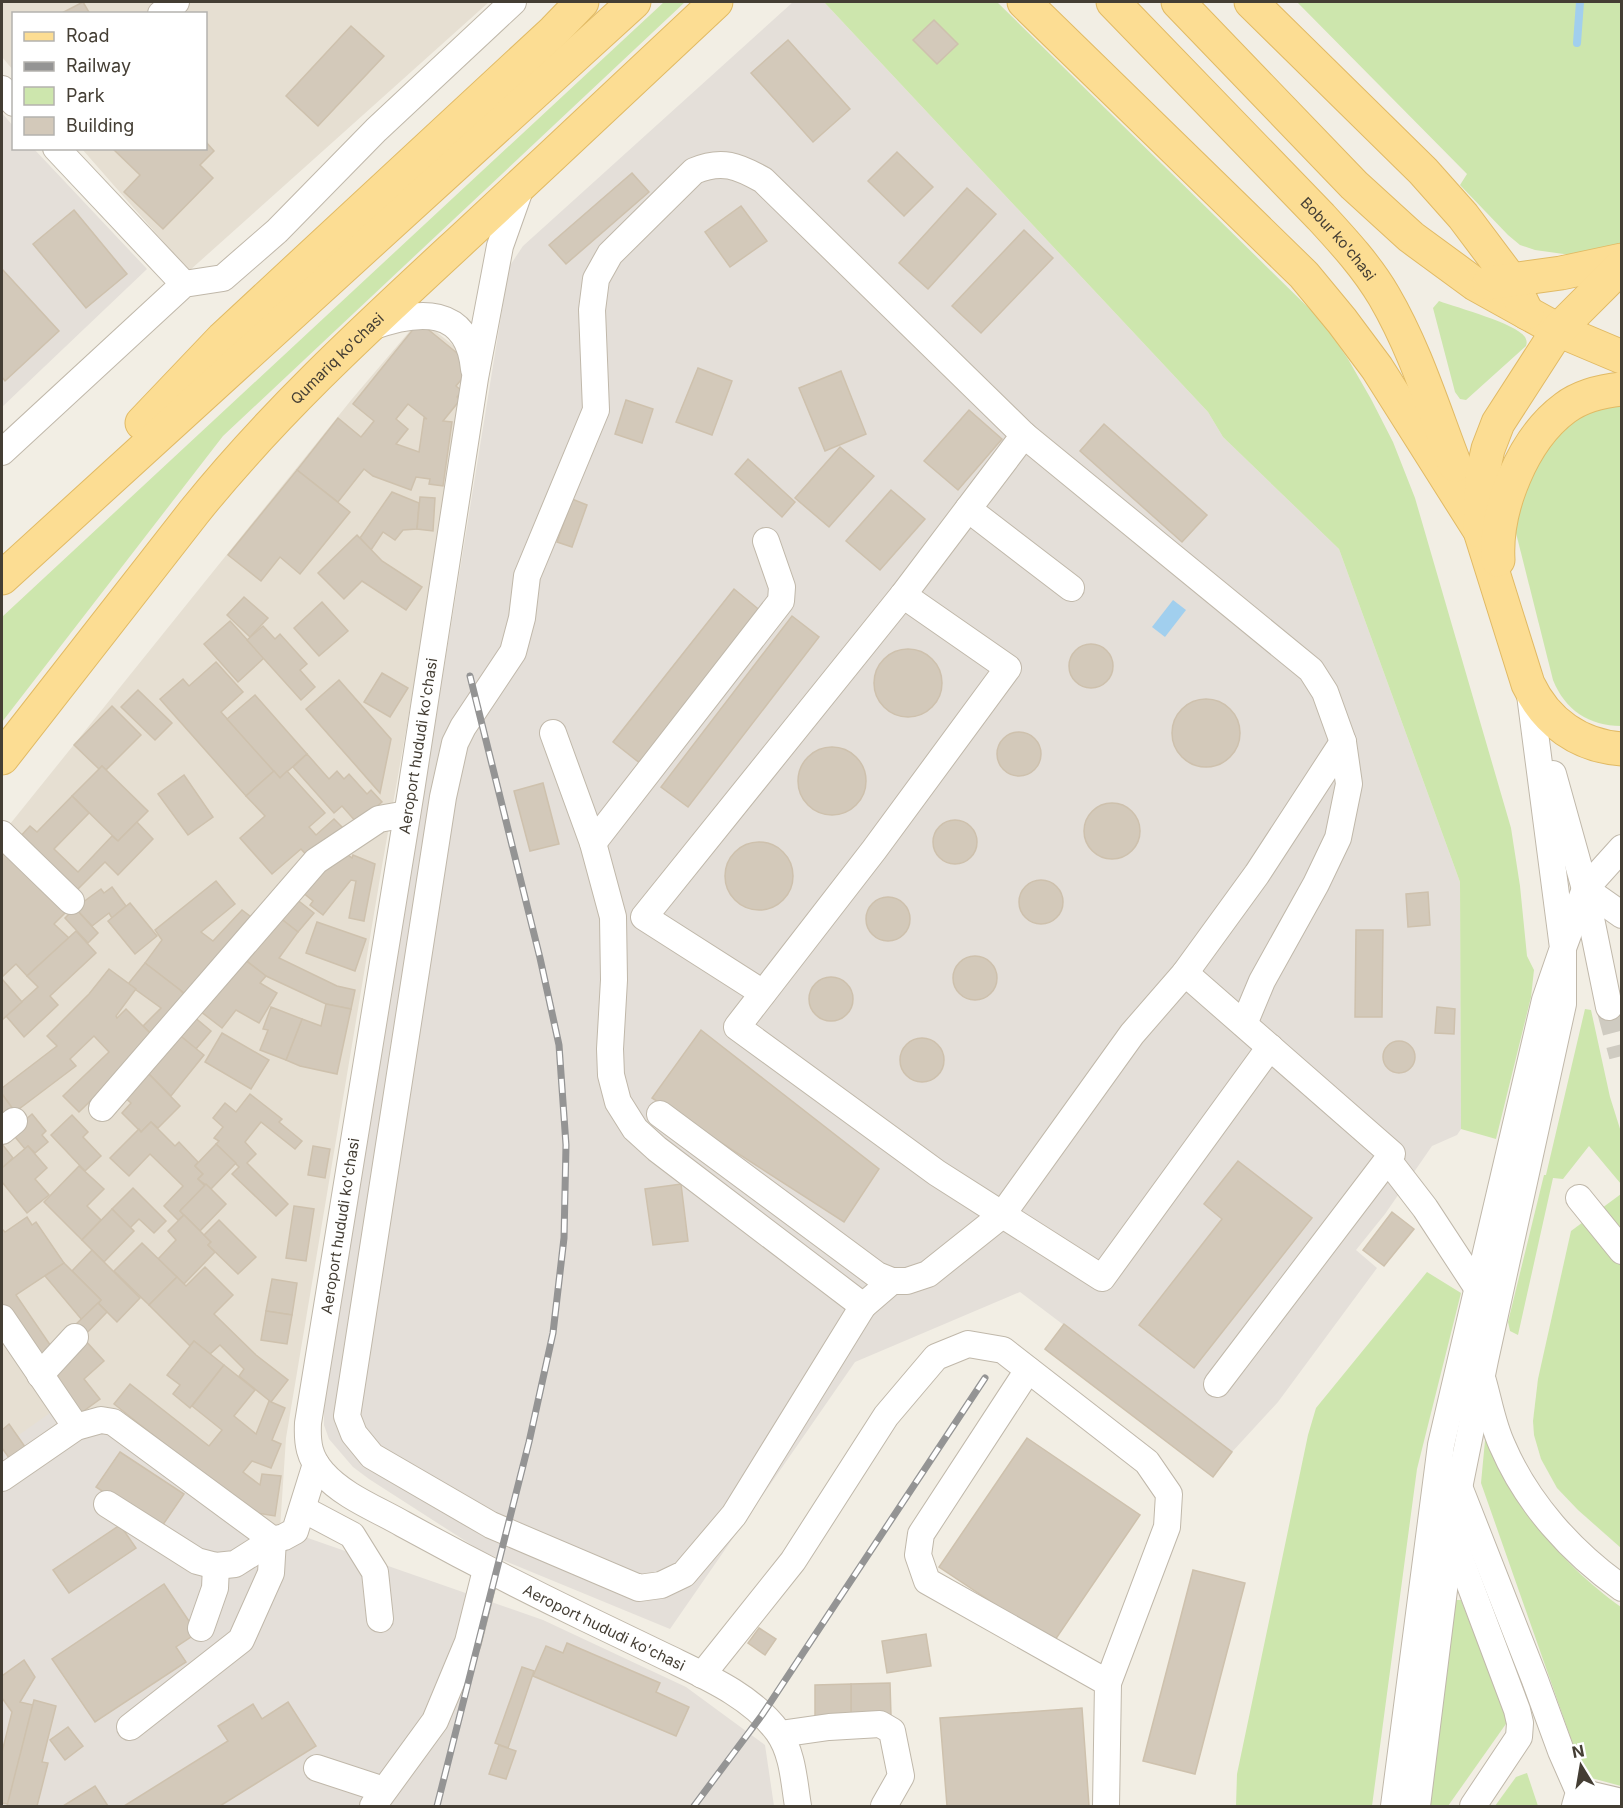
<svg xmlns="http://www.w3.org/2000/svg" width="1623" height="1808" font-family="Inter,sans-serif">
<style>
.residential{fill:#e6dfd2}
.industrial{fill:#e4dfd9}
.green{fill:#cde6ad}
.water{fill:#a1cfee}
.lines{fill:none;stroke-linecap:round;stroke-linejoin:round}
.stream{stroke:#a1cfee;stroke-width:8}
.building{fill:#d3c9ba;stroke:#cec1ad;stroke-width:1.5;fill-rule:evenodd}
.minor-tunnel{stroke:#cfcbc1;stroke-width:26;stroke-dasharray:26 13;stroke-linecap:butt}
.minor-casing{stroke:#c0b8aa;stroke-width:28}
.major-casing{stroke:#e1ba64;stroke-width:35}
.minor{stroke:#fff;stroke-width:26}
.major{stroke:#fcdd93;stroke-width:33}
.rail-casing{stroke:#949494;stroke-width:7}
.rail{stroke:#fff;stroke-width:4.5;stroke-dasharray:14;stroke-linecap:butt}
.labels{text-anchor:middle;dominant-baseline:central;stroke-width:5;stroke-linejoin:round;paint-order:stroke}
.street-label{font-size:15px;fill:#443e34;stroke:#fff}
</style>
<rect width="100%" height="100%" fill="#f2eee4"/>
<g class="residential">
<polygon points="2,2 489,2 189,271 82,149 206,148 206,14 14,14 13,70 2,57"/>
<polygon points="420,319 468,357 465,397 382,866 286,1438 280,1529 2,1447 2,834 352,399"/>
</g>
<g class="industrial">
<polygon points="793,2 824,2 1208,412 1223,437 1339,549 1460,882 1461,1129 1457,1135 1432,1146 1385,1214 1356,1250 1377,1268 1278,1402 1232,1452 1020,1292 855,1362 670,1629 481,1551 369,1479 353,1467 329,1439 324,1425 324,1409 509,267 523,246"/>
<polygon points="2,113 13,126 14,148 34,149 147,269 2,407"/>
<polygon points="71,1398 262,1522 543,1620 686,1687 765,1745 774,1806 2,1806 2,1447"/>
</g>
<g class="green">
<polygon points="664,2 685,2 223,436 2,722 2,617"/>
<polygon points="824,2 997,2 1322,321 1348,359 1371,399 1393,442 1415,498 1511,828 1520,886 1527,956 1534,970 1531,997 1496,1139 1461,1129 1460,882 1339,549 1223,437 1208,412"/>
<polygon points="1297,2 1621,2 1621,245 1578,256 1535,250 1520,245 1508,235 1460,185 1467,174"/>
<path d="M 1439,301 C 1458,308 1515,323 1525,337 C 1527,341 1527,342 1526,346 L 1466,400 L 1460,399 L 1455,392 L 1433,308 Z"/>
<path d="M 1621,403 L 1621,726 C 1589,726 1565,710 1553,680 L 1515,529 L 1519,495 L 1552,441 L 1578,417 L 1599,407 Z"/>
<polygon points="1585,1009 1591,1010 1610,1097 1621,1132 1621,1184 1589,1146 1563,1179 1553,1178 1518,1335 1510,1331 1508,1322 1544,1175 1546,1175"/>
<polygon points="1621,1194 1621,1548 1578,1510 1557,1488 1541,1459 1534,1435 1533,1421 1538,1379 1571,1231"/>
<polygon points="1427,1272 1461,1293 1417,1469 1372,1806 1236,1806 1237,1774 1308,1435 1316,1408"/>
<path d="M 1486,1430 C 1502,1460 1517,1490 1535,1519 C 1554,1552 1590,1585 1621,1607 L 1621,1786 L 1584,1776 L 1481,1483 Z"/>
<polygon points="1455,1600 1461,1600 1508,1721 1448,1806 1427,1806"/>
<polygon points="1527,1773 1538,1806 1495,1806 1516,1777"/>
</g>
<polygon class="water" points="1173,600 1186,610 1165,637 1152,627"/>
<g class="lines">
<polyline class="stream" points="1577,43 1580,2"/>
</g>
<g class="building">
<polygon points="83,2 90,14 60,14"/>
<polygon points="934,20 958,44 937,64 913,40"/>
<polygon points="351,26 384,56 318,126 286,96"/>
<polygon points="788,40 850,109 813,142 751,73"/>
<polygon points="206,142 214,151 200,165 213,178 163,229 124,192 140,175 112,148 206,148"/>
<polygon points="897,152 933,187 904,216 868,181"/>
<polygon points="632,173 649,192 566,264 549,245"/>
<polygon points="967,188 996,214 928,289 899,263"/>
<polygon points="741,206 767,241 730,267 705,232"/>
<polygon points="74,210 127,274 86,308 33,244"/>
<polygon points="1024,230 1053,258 981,333 952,306"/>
<polygon points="2,269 59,331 5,381 2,377"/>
<path d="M 419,322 L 468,362 L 461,371 L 466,374 L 456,386 L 462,391 L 457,397 L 460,400 L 443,421 L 452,422 L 443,486 L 429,484 L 430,479 L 416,477 L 411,490 L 373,476 L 364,469 L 338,502 L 297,470 L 338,418 L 361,437 L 374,421 L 353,404 ZM 408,404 L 427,419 L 424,418 L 419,452 L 396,444 L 408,429 L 396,419 Z"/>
<polygon points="698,368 732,381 712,435 676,422"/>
<polygon points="841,371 866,434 825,451 799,388"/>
<polygon points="626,400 653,409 642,443 615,434"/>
<polygon points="969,410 1002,439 958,490 924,461"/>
<polygon points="1104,424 1207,515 1182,542 1080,451"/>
<polygon points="840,447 874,476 829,527 795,498"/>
<polygon points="748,459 795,502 782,517 735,474"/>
<polygon points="297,470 350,512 300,574 280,557 261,581 228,555"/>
<polygon points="891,490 925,519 880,570 846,541"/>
<polygon points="392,492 419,503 417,529 403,530 395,540 383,532 371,550 360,538"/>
<polygon points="420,497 435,498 433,531 417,529"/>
<polygon points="572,499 587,505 572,547 557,542"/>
<polygon points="357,535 382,561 422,587 406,610 362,581 344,599 318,573"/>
<polygon points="734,589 762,612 641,764 613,742"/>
<polygon points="244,597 268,618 250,637 227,615"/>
<polygon points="322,602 348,631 319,656 294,628"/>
<polygon points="792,616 819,637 688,807 661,787"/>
<polygon points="230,621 264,658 238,682 204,644"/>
<polygon points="263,626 275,639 280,634 307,664 300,670 315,687 301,700 247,640"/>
<circle cx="1091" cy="666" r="22"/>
<circle cx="908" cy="683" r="34"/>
<polygon points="216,662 243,692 221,712 274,771 246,796 160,699 183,679 189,686"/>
<polygon points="382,673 408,688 390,717 364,702"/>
<polygon points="339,680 391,739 380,793 306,709"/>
<polygon points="138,690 172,723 155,740 121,707"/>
<polygon points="255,695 307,754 280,778 227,719"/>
<circle cx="1206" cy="733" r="34"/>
<polygon points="112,706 141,735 106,770 102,766 99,769 74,745"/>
<circle cx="1019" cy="754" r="22"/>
<circle cx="832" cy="781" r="34"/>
<polygon points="307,754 329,779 337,771 344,779 349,774 367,794 371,790 382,802 357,823 342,806 334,813 293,767"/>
<polygon points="102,766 148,811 118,841 72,796"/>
<polygon points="274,771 280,778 287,771 325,813 309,827 316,835 334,819 344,829 310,859 301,849 272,874 240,838 265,816 246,796"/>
<polygon points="184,775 213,817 188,835 158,794"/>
<polygon points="543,783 559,844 530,851 514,791"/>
<polygon points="72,796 89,813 54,849 78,872 112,836 118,841 137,822 153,839 118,875 105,862 73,894 17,840 30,826 37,832"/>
<circle cx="1112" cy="831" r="28"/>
<circle cx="955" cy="842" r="22"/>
<circle cx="759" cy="876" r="34"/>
<polygon points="7,846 70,908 54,924 69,938 27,976 16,964 2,977 2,852"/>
<polygon points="343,851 352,858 353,855 375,864 364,921 349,918 356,881 351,880 323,915 310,905 313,901 302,892 325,863 331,867"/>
<circle cx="1041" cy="902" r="22"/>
<polygon points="216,881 235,904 201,932 213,941 242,910 255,920 192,999 145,963 162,940 155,930"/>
<polygon points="112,887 126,906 112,918 109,913 92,926 75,908 101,889 104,893"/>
<polygon points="1428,892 1430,925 1408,927 1406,894"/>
<circle cx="888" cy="919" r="22"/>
<polygon points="295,898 314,913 298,932 280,918"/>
<polygon points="130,903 157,936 135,954 108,921"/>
<polygon points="75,908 98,933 88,943 65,918"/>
<polygon points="280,918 298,932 279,958 337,986 355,990 351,1009 326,1004 266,976 247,961"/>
<polygon points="317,922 366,939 355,971 306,953"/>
<polygon points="1356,930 1383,930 1382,1017 1355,1017"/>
<polygon points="76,931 96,953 50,996 58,1005 24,1037 6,1016 38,987 27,976"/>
<circle cx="975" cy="978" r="22"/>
<polygon points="241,957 266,976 260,983 277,993 259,1023 236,1010 222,1028 200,1011"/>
<polygon points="145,963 180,990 192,1002 155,1038 143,1026 161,1008 128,984"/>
<polygon points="109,969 136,989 116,1016 117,1018 126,1009 155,1038 79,1112 63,1096 109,1052 94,1036 70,1059 76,1066 15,1112 2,1094 2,1088 57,1046 47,1036 89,994"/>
<circle cx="831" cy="999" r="22"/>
<polygon points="2,979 22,1002 2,1020"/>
<polygon points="326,1004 351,1009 337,1074 300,1066 286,1060 302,1019 321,1026"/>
<polygon points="271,1007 302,1019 286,1060 260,1050 268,1030 263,1029"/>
<polygon points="1437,1007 1455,1009 1454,1034 1435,1033"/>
<polygon points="193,1016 211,1031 196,1049 178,1034"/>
<polygon points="701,1030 879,1169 844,1222 652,1098"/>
<polygon points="222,1033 269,1060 251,1089 205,1062"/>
<polygon points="178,1034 204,1055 171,1096 147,1072"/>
<circle cx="922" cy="1060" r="22"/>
<circle cx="1399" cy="1057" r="16"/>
<polygon points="147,1072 180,1106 158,1128 151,1122 141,1132 122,1113 131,1103 123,1096"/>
<polygon points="2,1094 15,1112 2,1126"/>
<polygon points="250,1094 282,1119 279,1122 302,1141 295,1149 261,1122 245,1142 256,1154 247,1163 288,1204 276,1216 232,1174 239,1167 216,1144 219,1141 214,1138 223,1127 213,1118 225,1103 236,1112"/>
<polygon points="32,1114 46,1131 42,1135 48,1142 35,1153 28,1146 25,1149 11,1132"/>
<polygon points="72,1115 88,1132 83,1137 101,1156 85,1171 51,1135"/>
<polygon points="151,1122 175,1146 179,1142 198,1162 195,1166 203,1174 198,1179 205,1186 180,1211 184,1215 178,1220 164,1206 183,1186 150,1154 129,1176 110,1158 139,1129 141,1132"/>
<polygon points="2,1144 13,1158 2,1168"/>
<polygon points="216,1144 236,1163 211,1189 198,1179 203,1174 195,1166"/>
<polygon points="28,1146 47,1168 35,1179 49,1195 27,1213 2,1182 2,1168"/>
<polygon points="313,1146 330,1149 325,1178 308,1175"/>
<polygon points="1238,1161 1312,1218 1194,1368 1139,1325 1222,1219 1204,1204"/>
<polygon points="79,1166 104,1189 87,1206 101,1220 82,1240 44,1202"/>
<polygon points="206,1184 226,1204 200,1231 180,1211"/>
<polygon points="681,1184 688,1241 653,1245 645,1189"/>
<polygon points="133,1188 166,1221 154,1233 139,1219 130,1228 112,1209"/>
<polygon points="294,1206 314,1209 306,1261 286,1258"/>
<polygon points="112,1209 134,1231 104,1262 82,1240"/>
<polygon points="1392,1212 1414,1229 1384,1266 1363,1250"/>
<polygon points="184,1215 211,1242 208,1245 215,1252 184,1284 158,1259 176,1240 168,1231"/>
<polygon points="27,1217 32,1225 36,1222 64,1263 16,1295 55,1352 39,1363 2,1309 2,1229 5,1232"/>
<polygon points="219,1220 256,1257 238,1274 208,1245 211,1242 204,1235"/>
<polygon points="142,1243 177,1277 149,1305 114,1271"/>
<polygon points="92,1250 140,1298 117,1322 98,1303 101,1300 72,1271"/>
<polygon points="64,1263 101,1300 82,1320 45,1276"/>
<polygon points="205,1267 233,1295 214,1314 256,1355 288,1380 271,1402 239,1376 244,1369 220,1345 210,1354 194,1341 190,1346 149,1305 177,1277 186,1286"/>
<polygon points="272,1279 297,1283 292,1315 266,1311"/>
<polygon points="98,1303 107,1312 83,1337 73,1327"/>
<polygon points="266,1311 292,1315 287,1344 261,1340"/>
<polygon points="1064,1324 1232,1452 1213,1477 1045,1349"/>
<polygon points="84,1339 104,1361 84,1379 100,1399 81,1413 56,1378 56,1365"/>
<polygon points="194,1341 224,1365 190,1408 173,1394 180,1385 167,1375"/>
<polygon points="224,1365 255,1390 234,1416 256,1434 269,1401 285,1408 272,1440 281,1444 271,1468 252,1461 243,1472 260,1485 262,1474 281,1476 275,1516 251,1512 114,1404 130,1384 209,1446 222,1430 192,1406"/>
<polygon points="9,1424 28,1451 12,1462 2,1448 2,1430"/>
<polygon points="1027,1438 1140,1515 1053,1643 939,1567"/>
<polygon points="120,1452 184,1494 160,1529 96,1487"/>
<polygon points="120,1525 136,1548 69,1593 53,1570"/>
<polygon points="1193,1570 1245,1583 1195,1774 1143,1761"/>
<polygon points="164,1584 197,1633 176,1647 186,1662 95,1722 52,1659"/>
<polygon points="759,1628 776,1639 765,1655 748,1643"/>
<polygon points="926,1634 931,1666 887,1673 882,1641"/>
<polygon points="567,1643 660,1683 656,1692 689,1707 676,1736 533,1676 546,1646 563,1653"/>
<polygon points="24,1660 35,1677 20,1702 33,1705 8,1804 2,1803 2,1752 12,1712 2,1698 2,1676"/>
<polygon points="522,1667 534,1671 508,1748 495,1743"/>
<polygon points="890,1683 891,1716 851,1716 851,1684"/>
<polygon points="851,1684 851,1716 815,1717 815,1685"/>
<polygon points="34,1700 56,1706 42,1762 48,1763 37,1806 7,1806"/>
<polygon points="288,1702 316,1746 220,1806 124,1806 228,1741 218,1726 253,1704 262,1719"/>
<polygon points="1082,1708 1089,1806 947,1806 940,1718"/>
<polygon points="68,1727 83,1746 65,1760 50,1740"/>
<polygon points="499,1745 516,1751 506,1779 489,1774"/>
<polygon points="95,1786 108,1806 63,1806"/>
</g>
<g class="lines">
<polyline class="minor-tunnel" points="1609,1007 1622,1056"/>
<defs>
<g id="minor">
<polyline points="161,14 176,2"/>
<polyline points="2,89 14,103"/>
<polyline points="56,148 184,284"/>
<path id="s1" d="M 522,184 L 500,246 L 475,378 L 411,791 L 308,1423 C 307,1443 309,1458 323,1473 C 343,1496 377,1509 403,1524 C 463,1557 523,1588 585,1618 C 612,1631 639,1644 666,1657 C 705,1676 752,1696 778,1732 C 793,1753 794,1782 798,1806"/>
<path d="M 371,327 C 418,310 468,305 474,369"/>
<polyline points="1024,435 968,509 1071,588"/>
<polyline points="2,452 184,284 223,278 277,231 376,130 513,2"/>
<polyline points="903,595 1008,668 874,850 737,1027 937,1173 1102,1278 1270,1047"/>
<polyline points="553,733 593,843 613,917 614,980 610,1049 611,1075 618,1102 635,1129 657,1149 863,1306"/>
<polyline points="1553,774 1585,889 1609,1007"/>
<polyline points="2,834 71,901"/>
<polyline points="593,843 781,601 782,587 766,541"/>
<polyline points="1585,889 1622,915"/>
<polyline points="1185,973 1257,874 1343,742"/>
<polyline points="763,993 644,917 903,595 968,509"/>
<polyline points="102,1108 316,861 379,819 407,814"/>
<polyline points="660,1114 877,1275 892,1281 907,1281 928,1274 1002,1215 1132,1034 1185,973 1392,1154 1217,1384"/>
<polyline points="2,1131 14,1121"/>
<polyline points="1388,1160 1425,1208 1478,1289 1478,1299"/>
<polyline points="1579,1198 1622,1251"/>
<path d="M 892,1281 L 863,1306 L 734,1515 L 684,1574 L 661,1585 L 639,1588 L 491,1525 L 372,1456 L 354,1434 L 347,1416 L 443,797 L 455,743 L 463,727 L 513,652 L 522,618 L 527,576 L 596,410 L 592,310 L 596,279 L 610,254 L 694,171 C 722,159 738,166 763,180 L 1024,435 L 1311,670 L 1325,692 L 1343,742 L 1349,784 L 1338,838 L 1316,884 L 1262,981 L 1244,1024"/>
<polyline points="2,1318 76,1427"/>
<polyline points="1028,1370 921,1534 918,1555 927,1581 1108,1683"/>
<polyline points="40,1375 75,1337"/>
<path d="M 1483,1381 C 1489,1402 1493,1427 1503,1447 C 1527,1503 1572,1553 1622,1588"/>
<polyline points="2,1478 76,1427 101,1420 113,1422 273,1540 284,1537 295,1531 316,1464"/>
<polyline points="1460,1489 1535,1680 1561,1751 1579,1792 1575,1806"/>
<polyline points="107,1504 197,1561 216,1566 235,1564 273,1540"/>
<polyline points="303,1509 352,1535 375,1572 380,1619"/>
<polyline points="1452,1537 1517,1710 1520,1723 1519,1737 1473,1806"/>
<polyline points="201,1628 215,1588 216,1566"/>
<polyline points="702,1675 793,1561 886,1416 936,1357 968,1344 1003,1350 1147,1462 1169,1494 1167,1527 1108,1683 1106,1806"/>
<polyline points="130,1727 241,1640 271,1573 273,1540"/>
<polyline points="780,1734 829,1727 880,1724 892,1731 901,1776 884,1806"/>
<polyline points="317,1768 384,1790"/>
<polyline points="1579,1792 1622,1802"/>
<polyline points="373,1806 435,1721 468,1642 486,1570"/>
<polyline points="1394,1806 1441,1445 1545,1000 1563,948 1529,687"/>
<polyline points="1417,1806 1451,1534 1459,1488 1485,1360 1563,1004 1563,948 1585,889 1622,848"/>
</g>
<g id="major">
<path d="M 1024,2 L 1304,275 L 1342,321 L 1377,368 L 1480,531 L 1528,684 C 1546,722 1579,746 1622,749"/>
<path id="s2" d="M 1113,2 L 1321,217 C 1344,242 1367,267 1384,296 C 1415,349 1433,408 1455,465"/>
<polyline points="1178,2 1354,185 1411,237 1475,284 1558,330 1622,357"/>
<polyline points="1251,2 1423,171 1463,216 1511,280 1527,313"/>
<polyline points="1489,283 1561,273 1622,260"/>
<polyline points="142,423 223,338 554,31 582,2"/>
<polyline points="1480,531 1482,476 1488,449 1498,423 1558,330 1622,266"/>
<path d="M 1498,560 C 1495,508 1523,439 1565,408 C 1581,396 1602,391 1622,389"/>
<polyline points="2,578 634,2"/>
<path id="s3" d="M 2,758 L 194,512 C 275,411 373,322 468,234 C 551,157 634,79 716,2"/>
</g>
</defs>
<use href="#minor" class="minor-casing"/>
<use href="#major" class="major-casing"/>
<use href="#minor" class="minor"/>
<use href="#major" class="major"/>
<defs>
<g id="rail">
<polyline points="437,1806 529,1442 553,1333 564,1238 566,1145 559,1045 540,958 470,676"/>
<polyline points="694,1806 762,1715 985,1378"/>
</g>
</defs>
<use href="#rail" class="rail-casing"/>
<use href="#rail" class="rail"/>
</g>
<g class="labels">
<g class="street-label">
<text stroke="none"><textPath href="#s2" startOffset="327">Bobur ko'chasi</textPath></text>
<text stroke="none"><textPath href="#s3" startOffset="522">Qumariq ko'chasi</textPath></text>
<text transform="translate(418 746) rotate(-81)">Aeroport hududi ko'chasi</text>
<text transform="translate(340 1226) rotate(-81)">Aeroport hududi ko'chasi</text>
<text stroke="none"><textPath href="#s1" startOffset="1634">Aeroport hududi ko'chasi</textPath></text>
</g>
</g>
<rect width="1623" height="1808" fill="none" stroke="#443e34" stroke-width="6"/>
<rect x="12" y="12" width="195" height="138" fill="#ffffff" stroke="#b4b2ae" stroke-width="1.5"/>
<rect x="24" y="32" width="30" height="9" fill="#fcdd93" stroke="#b4b2ae" stroke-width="1.5"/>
<text x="66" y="42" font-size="18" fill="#443e34">Road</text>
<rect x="24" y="62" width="30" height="9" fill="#949494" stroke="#b4b2ae" stroke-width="1.5"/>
<text x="66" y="72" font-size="18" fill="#443e34">Railway</text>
<rect x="24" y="87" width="30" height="18" fill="#cde6ad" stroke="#b4b2ae" stroke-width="1.5"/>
<text x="66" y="102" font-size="18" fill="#443e34">Park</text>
<rect x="24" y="117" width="30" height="18" fill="#d3c9ba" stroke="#b4b2ae" stroke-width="1.5"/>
<text x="66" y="132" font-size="18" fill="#443e34">Building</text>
<g transform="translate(1581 1766) rotate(349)" stroke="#ffffff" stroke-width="4.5" paint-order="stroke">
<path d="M0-4.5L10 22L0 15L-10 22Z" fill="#443e34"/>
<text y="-9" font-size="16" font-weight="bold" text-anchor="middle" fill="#443e34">N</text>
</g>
</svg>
